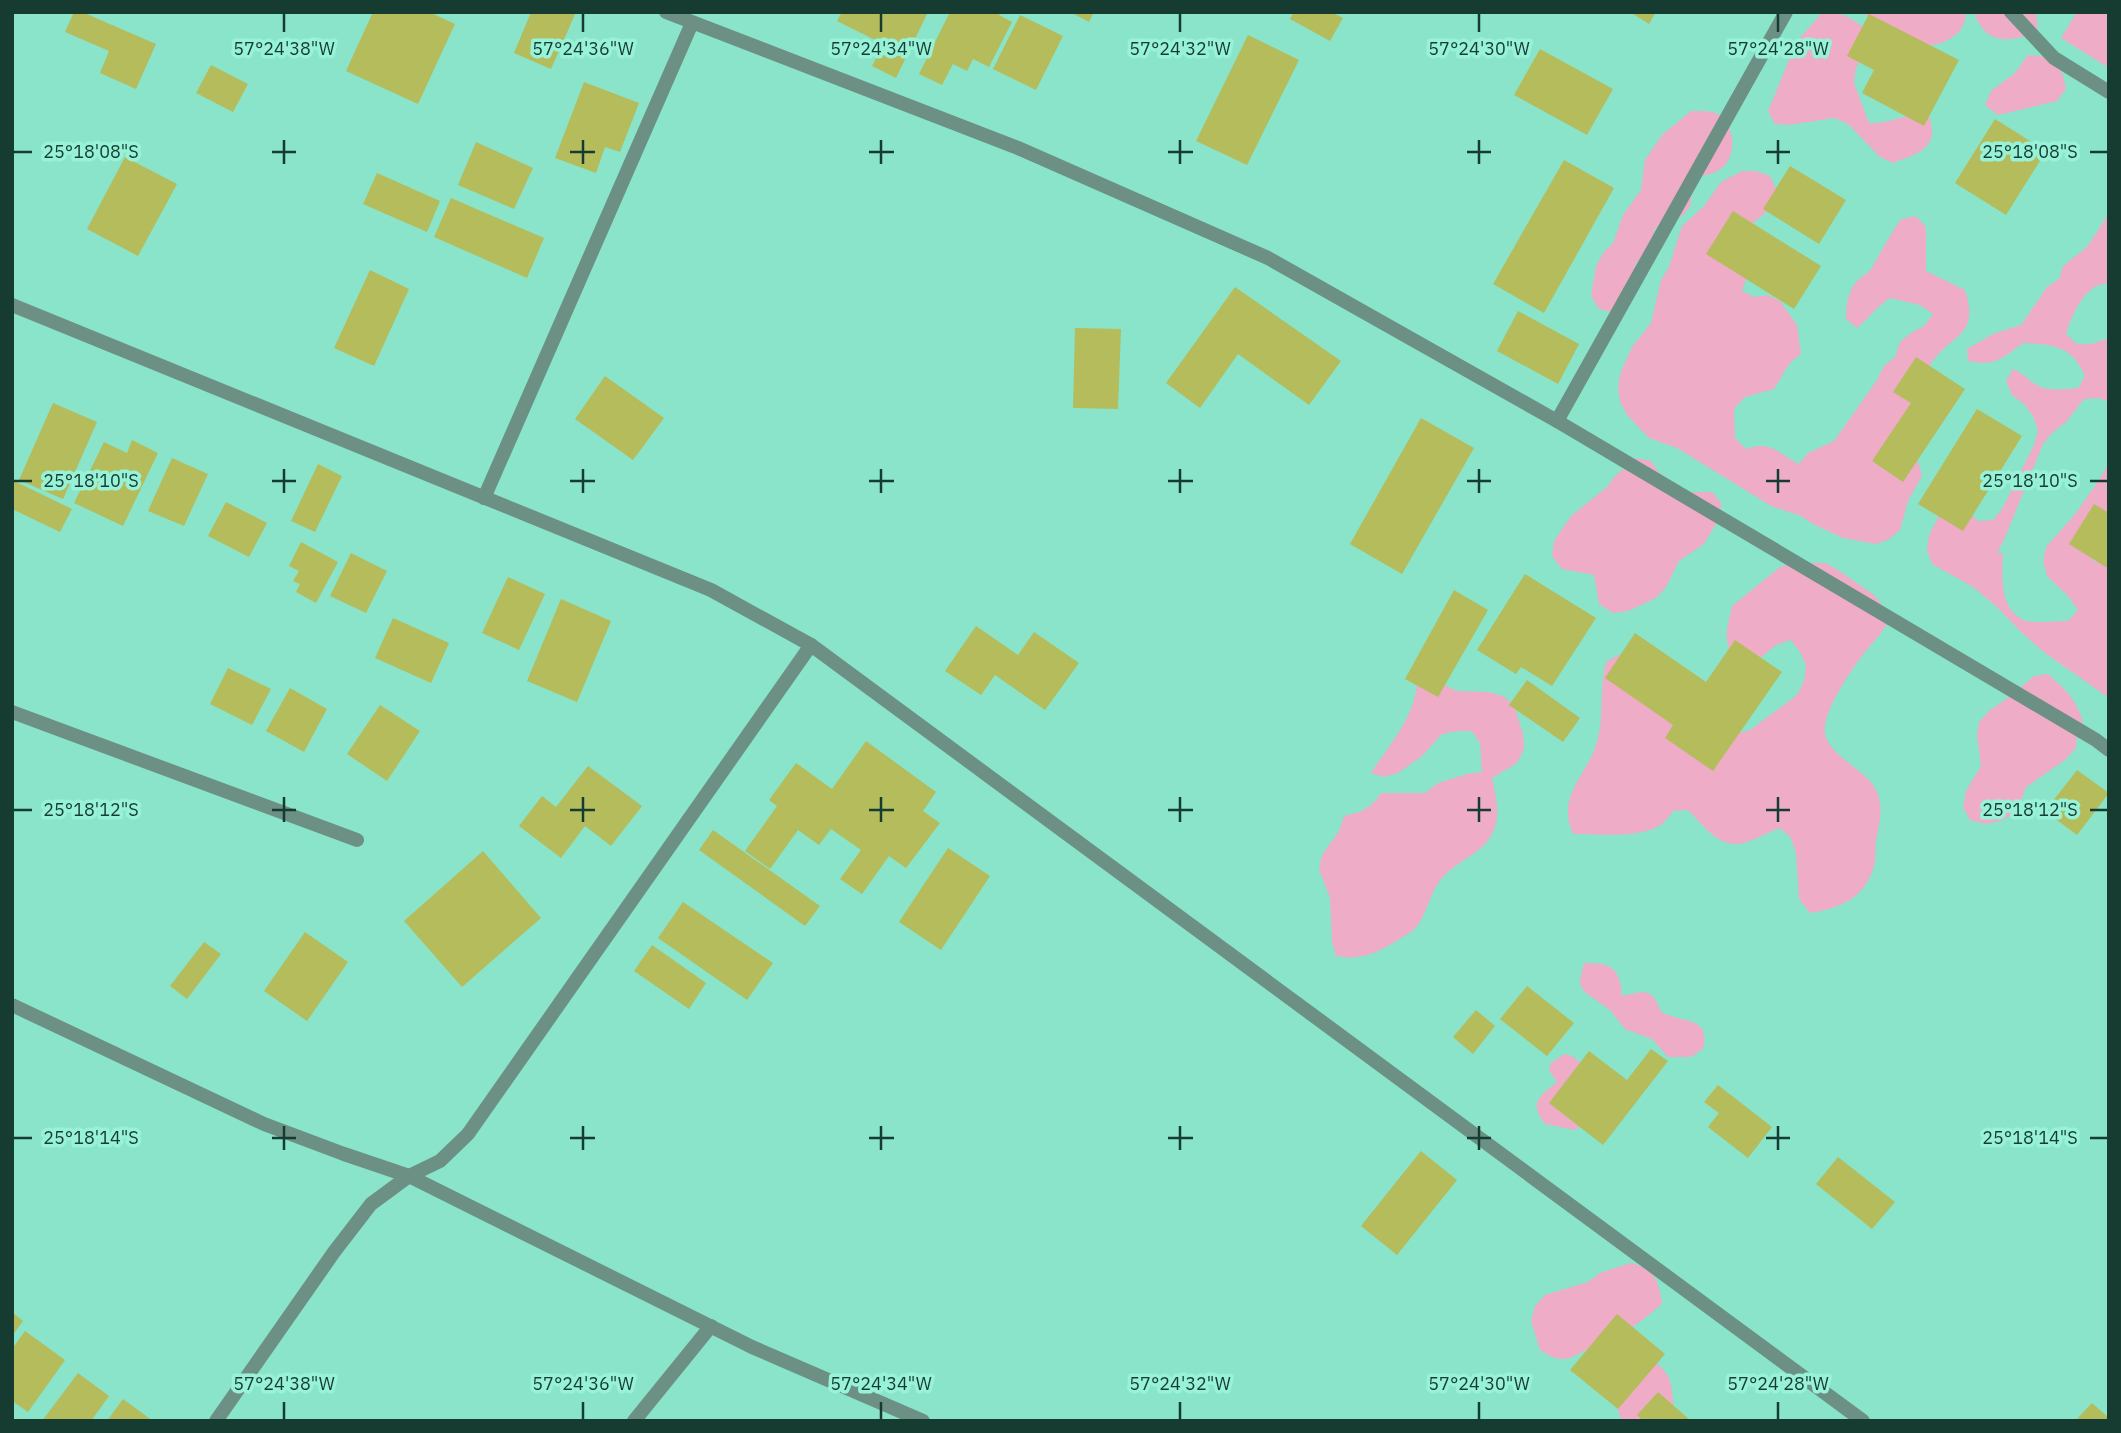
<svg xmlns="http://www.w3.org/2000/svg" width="2121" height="1433" font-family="'IBM Plex Sans',sans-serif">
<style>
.green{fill:#efacc7}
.building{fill:#b4bc5b}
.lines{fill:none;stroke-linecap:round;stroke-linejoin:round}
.service{stroke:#6d9085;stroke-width:14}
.minor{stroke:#6d9085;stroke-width:14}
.ticks{fill:none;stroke:#163c32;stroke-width:2.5}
.ticks-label{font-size:18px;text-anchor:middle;fill:#163c32;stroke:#97f2d7;stroke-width:7;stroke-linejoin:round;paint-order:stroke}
</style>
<rect width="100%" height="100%" fill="#89e4ca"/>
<g class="green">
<path d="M 1823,12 C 1839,12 1851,17 1863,27 L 1863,55 L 1856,68 L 1854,83 L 1869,123 C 1890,124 1907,113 1928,113 C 1941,147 1921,153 1893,163 L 1880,157 L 1848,124 L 1834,118 L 1789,125 L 1775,124 L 1768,111 L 1797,41 Z"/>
<path d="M 1861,12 L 1966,12 C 1966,22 1962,30 1954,36 C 1923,60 1889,30 1861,12 Z"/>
<path d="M 1974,12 L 2036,12 L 2038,31 C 2011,43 1985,46 1974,12 Z"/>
<polygon points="2077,12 2109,12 2109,68 2061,38"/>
<path d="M 2028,55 C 2054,57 2062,63 2066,89 L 2057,101 L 1998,115 L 1985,105 L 1991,91 L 2015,73 Z"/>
<path d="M 1691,111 C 1699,111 1710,110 1718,114 C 1735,124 1737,155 1723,167 C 1715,174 1706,175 1697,177 L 1691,190 L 1691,205 L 1682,216 L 1654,229 L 1655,243 L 1651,257 L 1636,262 L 1629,306 L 1615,313 L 1599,309 L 1591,296 L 1596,266 L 1603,253 L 1613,243 L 1623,215 L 1641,190 L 1645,160 L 1662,135 Z"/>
<path d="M 1742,171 L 1756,171 L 1770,176 L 1776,189 L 1775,205 L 1752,224 L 1747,277 L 1742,291 L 1755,297 L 1768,295 L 1780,301 L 1797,325 L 1801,354 C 1785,365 1784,374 1774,389 L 1745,397 L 1734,409 L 1735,438 L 1746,449 C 1771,440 1777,453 1799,464 L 1808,453 L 1834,441 L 1877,380 L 1884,366 L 1895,357 L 1900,342 L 1911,333 L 1924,326 L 1933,314 L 1920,305 L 1890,298 C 1877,306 1869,318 1857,328 L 1846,319 C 1846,303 1848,289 1860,278 C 1865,274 1869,273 1872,267 C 1882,250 1890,235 1901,219 L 1916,216 L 1926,227 L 1926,271 L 1965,290 C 1981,338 1949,334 1930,365 C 1923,377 1914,436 1915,450 C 1916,458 1920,467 1922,476 L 1908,501 L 1900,530 L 1888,540 L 1875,544 L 1843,538 L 1813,524 L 1801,516 L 1771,506 L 1677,448 L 1649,438 L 1627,415 L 1620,402 L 1618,388 L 1620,374 L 1632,347 L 1651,323 L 1661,280 L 1669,267 L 1682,226 L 1704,206 L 1721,182 Z"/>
<path d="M 2109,213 L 2109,283 C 2105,284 2101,284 2097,286 C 2081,293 2071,318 2066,334 L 2077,344 L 2091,344 L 2109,338 L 2109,402 L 2099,398 L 2084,399 L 2066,422 L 2053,432 L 2043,444 L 2004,540 L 1997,553 L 2003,553 C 2002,575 1999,608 2023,620 C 2032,624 2057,621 2068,621 L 2078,610 L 2069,597 L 2047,576 L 2043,561 L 2046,547 L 2076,513 L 2101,477 L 2109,462 L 2109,509 L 2097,521 L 2085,548 L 2094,561 L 2109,564 L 2109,698 L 2045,653 L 2021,632 L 1998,608 L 1973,587 L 1932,564 L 1927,550 L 1929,535 L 1943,508 L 1955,501 L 1978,521 L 1993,520 L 2002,509 L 2034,445 L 2038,431 L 2033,416 L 2024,404 L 2012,395 L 2006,381 L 2013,369 C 2023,373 2029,381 2037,385 C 2049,392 2065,389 2078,388 L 2085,376 C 2071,345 2054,345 2023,343 C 2003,358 1995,367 1968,361 L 1967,349 L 1993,334 L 2021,325 L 2047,287 L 2059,279 L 2063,266 L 2087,247 Z"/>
<path d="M 1636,458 L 1651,461 C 1674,494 1672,492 1712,492 L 1721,503 L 1720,517 L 1704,544 L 1679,561 L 1666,587 L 1656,598 L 1628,611 L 1613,613 L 1599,604 L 1594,575 L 1562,569 L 1552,556 L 1554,541 L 1571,516 L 1607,487 L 1615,476 Z"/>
<path d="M 1794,563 L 1825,563 L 1838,570 L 1874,595 L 1883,606 L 1890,619 C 1882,634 1871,644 1861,657 C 1849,674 1822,712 1825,734 C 1829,755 1865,770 1875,788 C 1884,804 1880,823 1876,840 C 1875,847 1876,854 1875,861 C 1868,897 1842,908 1810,913 L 1799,899 L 1796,853 L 1791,838 L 1780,828 C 1769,832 1749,843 1738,844 C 1717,846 1701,823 1688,810 L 1673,811 C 1670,815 1666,821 1662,824 C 1642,839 1597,834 1573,834 C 1555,793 1589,776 1598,738 C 1604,713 1599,687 1606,662 L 1618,655 L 1633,655 L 1721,738 L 1750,730 L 1797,695 L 1804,681 L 1806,665 L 1800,652 L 1791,640 L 1776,645 L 1753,664 L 1737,661 C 1721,641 1727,630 1732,606 L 1780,567 Z"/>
<path d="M 2048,674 C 2066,690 2075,698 2083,721 L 2077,734 L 2076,748 L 2065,760 L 2026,787 L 2021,801 L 2013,814 L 2000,821 L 1985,824 L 1970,820 L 1963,807 L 1966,791 L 1981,766 L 1977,736 L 1979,722 L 1989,711 L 2012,695 L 2034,676 Z"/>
<path d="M 1417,681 L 1442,684 L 1457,691 L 1488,692 L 1503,696 L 1514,705 L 1523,734 L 1524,749 L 1517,763 L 1492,778 C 1496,797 1502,818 1491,836 C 1481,853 1460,860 1446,874 C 1431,887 1429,909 1418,925 C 1414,931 1407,934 1401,938 C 1380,952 1361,961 1336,956 L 1332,942 L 1330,898 L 1319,869 L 1322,855 L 1339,831 L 1344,816 C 1362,812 1371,808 1381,793 L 1425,793 L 1438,783 L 1467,774 L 1482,772 L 1480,743 L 1472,731 L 1457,731 L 1442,734 L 1422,756 L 1398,773 L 1384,777 L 1371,773 C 1389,745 1416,716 1417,681 Z"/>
<path d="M 1584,963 C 1611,963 1620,967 1622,996 C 1645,991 1652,987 1661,1012 C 1681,1023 1712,1016 1703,1049 L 1691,1057 L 1668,1057 L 1652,1039 L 1625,1029 L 1610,1010 L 1586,993 L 1581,987 L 1580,980 Z"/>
<path d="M 1564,1054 C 1574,1056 1578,1059 1583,1068 L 1580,1127 L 1574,1130 L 1545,1124 C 1529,1103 1538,1097 1557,1082 L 1549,1070 L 1551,1063 Z"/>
<path d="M 1630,1263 C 1654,1268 1659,1280 1662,1304 C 1646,1317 1630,1331 1611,1339 C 1606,1342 1600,1342 1595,1345 C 1571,1357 1566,1367 1540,1350 L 1531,1321 L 1535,1306 L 1545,1295 L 1588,1282 L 1600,1273 Z"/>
<path d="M 1651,1360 C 1673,1373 1671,1385 1674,1408 L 1665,1421 L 1625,1421 L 1621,1419 L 1616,1405 Z"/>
</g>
<g class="building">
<polygon points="74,12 82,12 156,44 136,89 100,73 109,51 65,32"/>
<polygon points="373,12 429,12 455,24 418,104 346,71"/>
<polygon points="531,12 576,12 551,69 514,53"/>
<polygon points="842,12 928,12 896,78 872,66 883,44 837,21"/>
<polygon points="950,12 1001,12 999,15 1012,22 989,67 973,59 967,71 953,64 942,85 919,74"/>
<polygon points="1070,12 1094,12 1089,22"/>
<polygon points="1294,12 1331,12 1343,18 1330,41 1290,19"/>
<polygon points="1630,12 1656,12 1649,24"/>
<polygon points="1869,14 1959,60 1924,126 1862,93 1874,70 1847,56"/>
<polygon points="1020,15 1063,36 1036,90 993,69"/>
<polygon points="1248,35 1299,60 1247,165 1196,141"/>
<polygon points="1540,49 1613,89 1587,135 1514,95"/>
<polygon points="211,65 248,84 233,112 196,93"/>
<polygon points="584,82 639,103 620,152 605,147 596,173 555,158"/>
<polygon points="1995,119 2046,151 2006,215 1955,183"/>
<polygon points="476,142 533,168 514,209 458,185"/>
<polygon points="125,157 177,184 138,256 87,229"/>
<polygon points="1564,160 1614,188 1544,313 1493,284"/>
<polygon points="1790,166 1846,200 1819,244 1763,209"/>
<polygon points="377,173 440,201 427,232 363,204"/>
<polygon points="451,198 544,238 527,278 434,237"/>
<polygon points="1733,211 1821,266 1794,309 1706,254"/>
<polygon points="370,270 409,289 374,366 334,348"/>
<polygon points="1235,287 1341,361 1309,405 1238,354 1200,408 1166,383"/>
<polygon points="1518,311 1579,344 1558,384 1497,351"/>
<polygon points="1075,328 1121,329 1118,409 1073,408"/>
<polygon points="1916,357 1965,389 1903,482 1872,461 1911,403 1893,392"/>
<polygon points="605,376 664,418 633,460 575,419"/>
<polygon points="53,403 97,422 63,499 19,480"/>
<polygon points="1977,409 2022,436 1963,531 1918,504"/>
<polygon points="1421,418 1474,448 1402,574 1350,544"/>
<polygon points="132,440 158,453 123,526 74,503 104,442 127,453"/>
<polygon points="172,458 208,474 184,526 148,511"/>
<polygon points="318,464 342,476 315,532 291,521"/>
<polygon points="12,480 72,509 60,532 12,509"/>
<polygon points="226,502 267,523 249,557 208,536"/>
<polygon points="2094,504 2109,513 2109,569 2069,544"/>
<polygon points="301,542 338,562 316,603 296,592 300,584 293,581 299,571 289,566"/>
<polygon points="351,553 387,571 366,613 330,596"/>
<polygon points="1525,574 1596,618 1552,686 1521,667 1516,674 1477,650"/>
<polygon points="508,577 545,594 519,650 482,633"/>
<polygon points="1454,590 1488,610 1438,697 1405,679"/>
<polygon points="561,599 611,621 577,702 527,681"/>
<polygon points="393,618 449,643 431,683 375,658"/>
<polygon points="976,626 1018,655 1034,632 1079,663 1045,710 995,675 981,695 945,671"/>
<polygon points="1635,633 1706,682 1735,640 1782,672 1713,771 1665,738 1673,725 1605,678"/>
<polygon points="228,668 271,689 252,725 210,704"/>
<polygon points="1527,680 1580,718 1563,742 1509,705"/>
<polygon points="290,688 327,709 304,752 266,731"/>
<polygon points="380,705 420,731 387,781 347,754"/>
<polygon points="866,741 936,792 923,811 940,823 906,868 889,856 862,894 840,879 861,850 831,829 819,845 798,830 770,869 745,851 777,806 769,800 796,763 832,789"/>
<polygon points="588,766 642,806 611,846 585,826 561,858 519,826 542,796 556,807"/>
<polygon points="2077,770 2109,793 2077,835 2045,811"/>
<polygon points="713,830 820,906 805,926 699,850"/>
<polygon points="948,848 990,876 941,950 899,922"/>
<polygon points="483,851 541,918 462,987 404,921"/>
<polygon points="683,902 773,963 747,1000 658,938"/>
<polygon points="305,932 348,962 307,1021 264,991"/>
<polygon points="204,942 221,954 187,999 170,986"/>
<polygon points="652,945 706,983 689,1009 634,971"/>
<polygon points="1527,986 1574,1023 1547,1056 1500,1019"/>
<polygon points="1476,1010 1495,1026 1473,1054 1453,1037"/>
<polygon points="1651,1049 1668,1061 1603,1145 1549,1103 1589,1051 1627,1080"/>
<polygon points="1718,1085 1772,1127 1748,1158 1708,1127 1719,1113 1704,1102"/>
<polygon points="1421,1151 1457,1180 1397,1255 1361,1226"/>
<polygon points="1838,1157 1895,1202 1872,1229 1816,1184"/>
<polygon points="12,1312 23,1321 12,1336"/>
<polygon points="1617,1314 1665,1354 1618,1409 1570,1370"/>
<polygon points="25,1331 65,1360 28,1412 12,1401 12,1349"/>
<polygon points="78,1373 109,1396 91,1421 42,1421"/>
<polygon points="1658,1392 1691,1421 1643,1421 1637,1415"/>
<polygon points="123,1399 153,1421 107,1421"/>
<polygon points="2092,1403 2109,1418 2109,1421 2075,1421"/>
</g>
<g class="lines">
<g class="service">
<polyline points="2011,12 2054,58 2109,92"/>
<polyline points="12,712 357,840"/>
<polyline points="634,1421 711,1326"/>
</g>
<g class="minor">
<polyline points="666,12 1018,148 1268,258 1557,421 2096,740 2109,750"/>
<polyline points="12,305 711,590 811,645 1863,1421"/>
<polyline points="1557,421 1786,12"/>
<polyline points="484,498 692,23"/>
<polyline points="12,1005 264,1124 344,1154 409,1176 752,1347 923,1421"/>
<polyline points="216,1421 334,1252 371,1204 409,1176 440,1161 468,1134 811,645"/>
</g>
</g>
<path class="ticks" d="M 284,14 L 284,32M 583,14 L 583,32M 881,14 L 881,32M 1180,14 L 1180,32M 1479,14 L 1479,32M 1778,14 L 1778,32M 284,140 L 284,164M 583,140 L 583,164M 881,140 L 881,164M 1180,140 L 1180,164M 1479,140 L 1479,164M 1778,140 L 1778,164M 14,152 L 32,152M 272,152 L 296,152M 570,152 L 595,152M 869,152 L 894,152M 1168,152 L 1193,152M 1467,152 L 1491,152M 1766,152 L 1790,152M 2090,152 L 2107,152M 284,469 L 284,493M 583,469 L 583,493M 881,469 L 881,493M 1180,469 L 1180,493M 1479,469 L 1479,493M 1778,469 L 1778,493M 14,481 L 32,481M 272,481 L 296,481M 570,481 L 595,481M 869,481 L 894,481M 1168,481 L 1193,481M 1467,481 L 1491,481M 1766,481 L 1790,481M 2090,481 L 2107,481M 284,797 L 284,822M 583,797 L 583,822M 881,797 L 881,822M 1180,797 L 1180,822M 1479,797 L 1479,822M 1778,797 L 1778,822M 14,810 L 32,810M 272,810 L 296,810M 570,810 L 595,810M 869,810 L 894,810M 1168,810 L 1193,810M 1467,810 L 1491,810M 1766,810 L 1790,810M 2090,810 L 2107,810M 284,1126 L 284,1150M 583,1126 L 583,1150M 881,1126 L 881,1150M 1180,1126 L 1180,1150M 1479,1126 L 1479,1150M 1778,1126 L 1778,1150M 14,1138 L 32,1138M 272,1138 L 296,1138M 570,1138 L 595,1138M 869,1138 L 894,1138M 1168,1138 L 1193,1138M 1467,1138 L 1491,1138M 1766,1138 L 1790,1138M 2090,1138 L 2107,1138M 284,1402 L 284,1419M 583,1402 L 583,1419M 881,1402 L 881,1419M 1180,1402 L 1180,1419M 1479,1402 L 1479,1419M 1778,1402 L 1778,1419"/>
<g class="ticks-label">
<text x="284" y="55">57°24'38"W</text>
<text x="583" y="55">57°24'36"W</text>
<text x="881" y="55">57°24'34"W</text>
<text x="1180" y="55">57°24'32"W</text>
<text x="1479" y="55">57°24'30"W</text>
<text x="1778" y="55">57°24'28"W</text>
<text x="91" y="158">25°18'08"S</text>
<text x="2030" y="158">25°18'08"S</text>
<text x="91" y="487">25°18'10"S</text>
<text x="2030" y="487">25°18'10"S</text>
<text x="91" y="816">25°18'12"S</text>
<text x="2030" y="816">25°18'12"S</text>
<text x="91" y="1144">25°18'14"S</text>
<text x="2030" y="1144">25°18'14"S</text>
<text x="284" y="1390">57°24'38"W</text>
<text x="583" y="1390">57°24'36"W</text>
<text x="881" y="1390">57°24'34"W</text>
<text x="1180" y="1390">57°24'32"W</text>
<text x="1479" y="1390">57°24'30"W</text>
<text x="1778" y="1390">57°24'28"W</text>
</g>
<rect width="2121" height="1433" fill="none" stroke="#163c32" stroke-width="28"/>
</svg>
